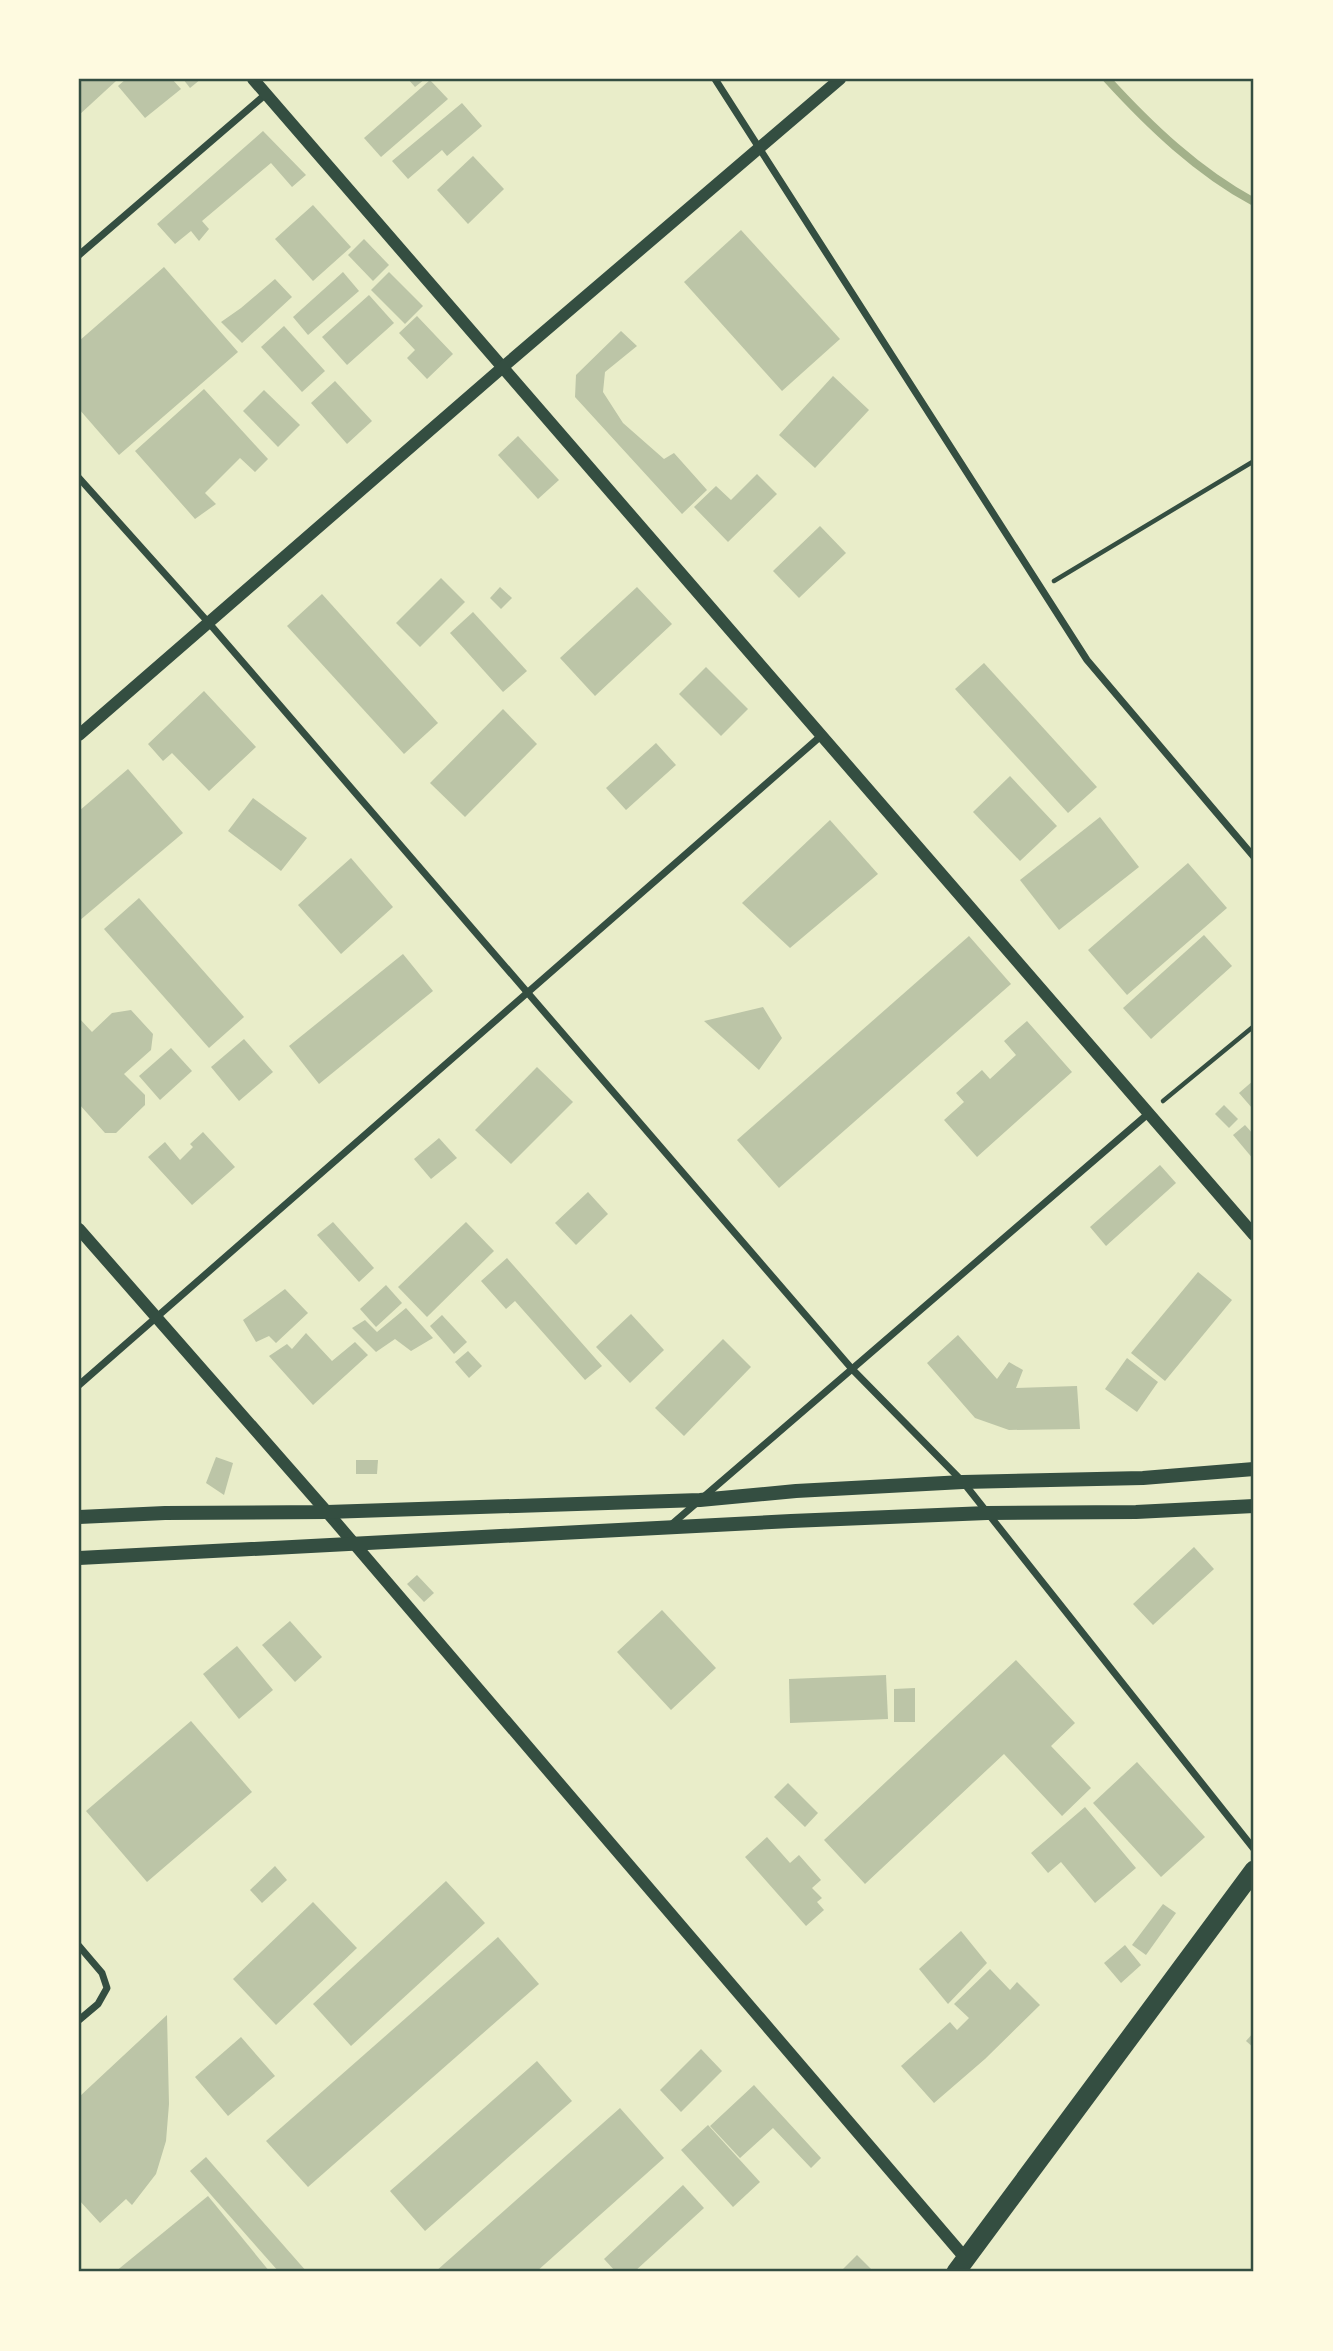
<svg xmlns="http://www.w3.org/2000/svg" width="1333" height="2351" font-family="'PT Sans',sans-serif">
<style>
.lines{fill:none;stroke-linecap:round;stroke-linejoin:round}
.stream{stroke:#a3b18a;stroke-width:8}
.building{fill:#bcc5a7}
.path{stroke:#344e41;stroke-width:4.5}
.minor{stroke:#344e41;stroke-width:7}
.tertiary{stroke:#344e41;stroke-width:12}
.secondary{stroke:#344e41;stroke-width:14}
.trunk{stroke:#344e41;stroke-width:19}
.neatline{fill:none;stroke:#344e41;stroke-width:2.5}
</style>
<rect width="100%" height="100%" fill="#e9edc9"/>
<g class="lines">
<path class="stream" d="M 1107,79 C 1150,126 1198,172 1254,202"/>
</g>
<g class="building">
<polygon points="79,79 115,79 116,81 79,115"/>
<polygon points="126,79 172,79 181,89 145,118 118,86"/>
<polygon points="183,79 201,79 190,88"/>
<polygon points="408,79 425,79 415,87"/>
<polygon points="430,80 448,99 381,157 364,138"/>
<polygon points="462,103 482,126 447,156 442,150 408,179 392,161"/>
<polygon points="263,131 306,175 292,187 271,163 202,221 209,229 199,241 191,231 175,244 157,224"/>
<polygon points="473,156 504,189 468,224 437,190"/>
<polygon points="313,205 351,247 313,281 275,239"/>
<polygon points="741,230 840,339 782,391 684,282"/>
<polygon points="364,239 389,265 373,281 348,255"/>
<polygon points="164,267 238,352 119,455 79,409 79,341"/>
<polygon points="343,272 359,291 308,335 293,317"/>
<polygon points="389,272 423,306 405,324 371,290"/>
<polygon points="275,279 292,297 242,343 221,322 241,308"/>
<polygon points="369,295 394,323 347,365 322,337"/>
<polygon points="417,316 453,354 427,379 407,358 415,350 399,333"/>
<polygon points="284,326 325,371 302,392 261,347"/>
<polygon points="621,331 637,346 605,372 603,392 623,423 664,459 674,453 707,490 682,514 575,397 576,375"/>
<polygon points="833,376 869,410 815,468 779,435"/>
<polygon points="335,381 372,421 347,444 311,403"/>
<polygon points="204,389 268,459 255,472 240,458 205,493 216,504 195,519 135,451"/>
<polygon points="264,390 300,425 278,447 243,411"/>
<polygon points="518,436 559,480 538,499 498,455"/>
<polygon points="757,474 777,494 728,542 694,507 716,486 731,500"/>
<polygon points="820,526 846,553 799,598 773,571"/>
<polygon points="441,578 465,602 420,647 396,623"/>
<polygon points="500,587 512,598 501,609 490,598"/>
<polygon points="637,587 672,624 595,696 560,658"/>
<polygon points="322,594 438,723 404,754 287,626"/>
<polygon points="473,612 527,671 503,692 450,633"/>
<polygon points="984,663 1097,787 1068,813 955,689"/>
<polygon points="706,667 748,709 721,736 679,694"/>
<polygon points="204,691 256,747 209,791 172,753 163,761 148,744"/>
<polygon points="503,709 537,744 465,817 430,783"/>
<polygon points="656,743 676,765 626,810 606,788"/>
<polygon points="128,769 183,833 79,921 79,811"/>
<polygon points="1010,776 1057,826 1020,861 973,812"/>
<polygon points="253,798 307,838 281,871 228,831"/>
<polygon points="1100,817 1139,867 1059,930 1020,880"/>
<polygon points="830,820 878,874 790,948 742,903"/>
<polygon points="351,858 393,907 341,954 298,905"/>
<polygon points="1188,863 1227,908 1127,995 1088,950"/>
<polygon points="139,898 244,1017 209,1048 104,929"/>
<polygon points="1204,935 1232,966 1151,1039 1123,1008"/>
<polygon points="969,936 1011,984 779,1188 737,1140"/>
<polygon points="403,954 433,991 319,1084 289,1046"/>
<polygon points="763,1007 782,1038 759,1070 704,1021"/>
<polygon points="131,1010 153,1034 151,1050 124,1074 145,1095 145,1105 116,1133 105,1133 79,1104 79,1018 92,1032 112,1013"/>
<polygon points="1027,1021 1072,1072 977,1157 944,1120 964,1102 956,1093 982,1070 990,1079 1016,1055 1004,1041"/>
<polygon points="244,1039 273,1072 239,1101 211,1067"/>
<polygon points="171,1048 192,1071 160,1100 139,1076"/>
<polygon points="537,1067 573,1102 511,1164 475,1130"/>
<polygon points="1254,1080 1254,1106 1252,1108 1239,1093"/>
<polygon points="1224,1105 1238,1119 1229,1128 1215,1114"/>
<polygon points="1245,1125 1254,1135 1254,1160 1233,1135"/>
<polygon points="203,1132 235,1167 192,1205 148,1157 165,1142 180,1160 193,1147 190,1144"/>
<polygon points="439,1138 457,1158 431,1179 414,1159"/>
<polygon points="1160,1165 1176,1183 1106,1246 1090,1227"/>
<polygon points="588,1192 608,1214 576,1245 555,1223"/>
<polygon points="333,1222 374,1268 359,1282 317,1235"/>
<polygon points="466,1222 494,1251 427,1317 398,1287"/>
<polygon points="507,1258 602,1366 585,1380 515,1301 506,1309 481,1281"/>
<polygon points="1198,1272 1232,1300 1165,1381 1131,1353"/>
<polygon points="386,1285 402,1303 376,1327 360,1309"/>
<polygon points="285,1289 308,1313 276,1343 269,1336 256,1342 243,1320"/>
<polygon points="406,1308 433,1338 411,1351 395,1339 376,1352 352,1328 365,1320 377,1332"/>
<polygon points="631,1314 664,1350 630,1383 596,1347"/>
<polygon points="442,1315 467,1342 454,1354 430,1326"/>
<polygon points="306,1333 332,1361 355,1342 368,1355 313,1405 269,1356 287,1344 292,1349"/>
<polygon points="958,1335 997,1379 1009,1362 1023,1370 1016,1388 1077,1386 1080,1429 1009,1430 975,1418 927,1363"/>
<polygon points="723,1339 751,1367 684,1436 655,1408"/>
<polygon points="468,1351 482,1366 469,1378 455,1362"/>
<polygon points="1127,1358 1158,1382 1137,1412 1105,1389"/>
<polygon points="216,1457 233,1463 224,1495 206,1483"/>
<polygon points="356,1460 378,1460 377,1474 356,1474"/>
<polygon points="1194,1547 1214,1569 1153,1625 1133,1604"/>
<polygon points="417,1575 434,1593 424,1602 407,1584"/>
<polygon points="662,1610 716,1668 671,1710 617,1652"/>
<polygon points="290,1621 322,1657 295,1682 262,1645"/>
<polygon points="237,1646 273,1690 239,1719 203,1674"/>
<polygon points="1016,1660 1075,1723 1051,1746 1091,1788 1062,1816 1004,1754 865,1884 824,1840"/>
<polygon points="886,1675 888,1719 790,1723 789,1679"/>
<polygon points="915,1688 915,1722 894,1722 894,1689"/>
<polygon points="191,1721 252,1792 147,1882 86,1811"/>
<polygon points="1137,1762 1205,1837 1161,1877 1093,1803"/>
<polygon points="788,1783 818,1813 805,1827 774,1797"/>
<polygon points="1085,1807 1136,1868 1095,1903 1061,1862 1048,1873 1031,1853"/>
<polygon points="767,1837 790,1863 799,1855 821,1880 812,1888 822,1898 817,1902 824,1910 806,1926 745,1857"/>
<polygon points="275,1866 287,1880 262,1903 250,1890"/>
<polygon points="446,1881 485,1923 351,2046 313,2004"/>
<polygon points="313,1902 357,1948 276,2025 233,1979"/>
<polygon points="1163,1904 1176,1913 1146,1955 1132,1945"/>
<polygon points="961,1931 987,1963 948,2004 919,1969"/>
<polygon points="498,1937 539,1984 308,2187 266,2141"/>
<polygon points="1125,1945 1141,1965 1121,1983 1104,1963"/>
<polygon points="990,1969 1010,1990 1017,1982 1040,2005 985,2059 934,2103 901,2066 950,2022 957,2030 969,2018 954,2004"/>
<polygon points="167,2015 169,2104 166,2141 156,2174 132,2205 126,2199 100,2223 79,2200 79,2097"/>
<polygon points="1254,2032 1254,2048 1246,2041"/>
<polygon points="241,2037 275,2076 228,2116 195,2077"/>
<polygon points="701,2049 722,2071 681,2112 660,2090"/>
<polygon points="537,2061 572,2101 425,2231 390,2191"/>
<polygon points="754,2085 821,2158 811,2168 773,2128 740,2158 710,2126"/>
<polygon points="620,2108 664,2158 536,2272 435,2272"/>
<polygon points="708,2125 760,2182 733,2207 681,2150"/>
<polygon points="206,2157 307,2272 279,2272 190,2171"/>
<polygon points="683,2185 704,2208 634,2272 616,2272 604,2259"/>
<polygon points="208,2196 270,2272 115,2272"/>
<polygon points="857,2255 874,2272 840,2272"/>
</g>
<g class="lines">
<g class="path">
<polyline points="1054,581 1254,461"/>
<polyline points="1163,1101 1254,1026"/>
</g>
<g class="minor">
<polyline points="715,79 1087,660 1254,857"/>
<polyline points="79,255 266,94"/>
<polyline points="79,478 208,622 852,1369 963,1482 1254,1849"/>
<polyline points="79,1385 822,735"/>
<polyline points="671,1525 1149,1113"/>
<polyline points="79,1946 102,1973 107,1988 98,2004 79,2020"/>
</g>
<g class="tertiary">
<polyline points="253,79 1254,1235"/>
<polyline points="79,735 503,367 840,79"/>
<polyline points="79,1229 327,1512 966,2259"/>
</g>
<g class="secondary">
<polyline points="79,1517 165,1513 327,1512 700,1500 796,1491 963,1482 1143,1478 1254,1469"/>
<polyline points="79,1558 791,1521 987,1513 1136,1512 1254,1506"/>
</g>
<polyline class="trunk" points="956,2272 1254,1870"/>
</g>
<rect width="1333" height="2351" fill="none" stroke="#fefae0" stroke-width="161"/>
<rect x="80" y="80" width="1172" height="2190" class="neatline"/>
</svg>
